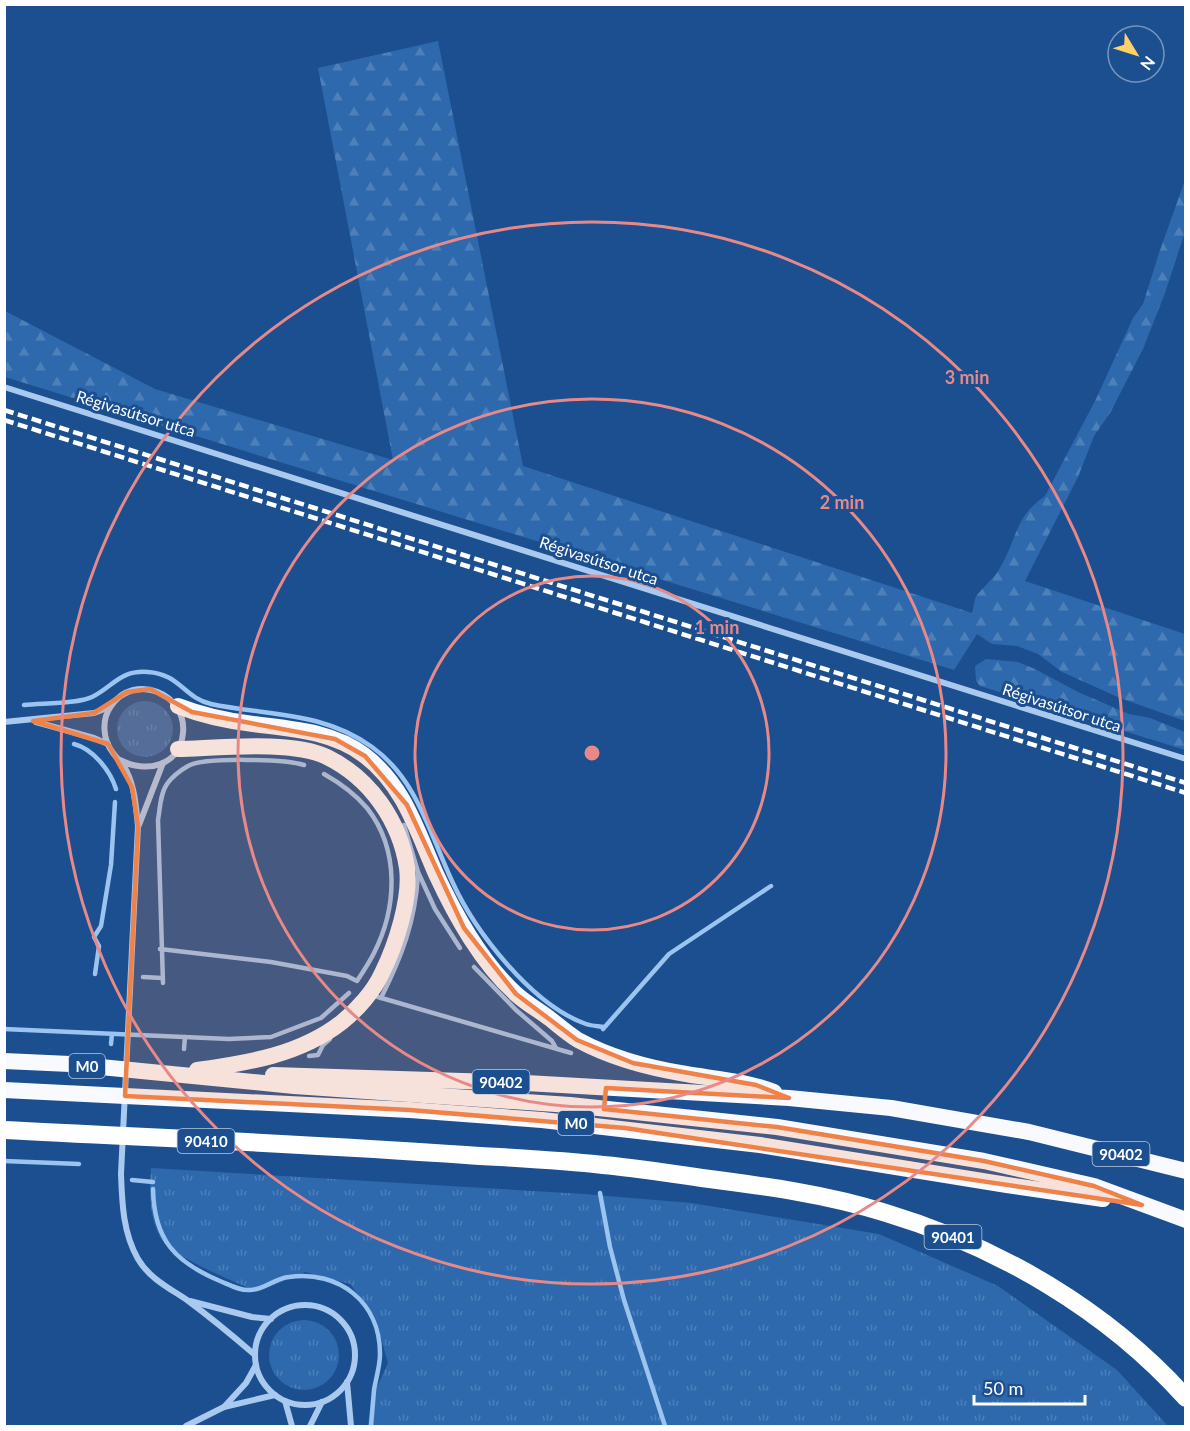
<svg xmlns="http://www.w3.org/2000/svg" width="1190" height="1431" font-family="Lato,sans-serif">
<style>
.grass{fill:url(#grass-tufts)}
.forest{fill:url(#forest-firs)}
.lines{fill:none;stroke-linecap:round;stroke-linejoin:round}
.stream{stroke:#9cc4f0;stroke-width:4.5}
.minor{stroke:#a9c9ee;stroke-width:6}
.trunk{stroke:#f8faff;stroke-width:16}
.motorway{stroke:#fff;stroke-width:18}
.rail{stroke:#fff;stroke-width:4.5;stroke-dasharray:10 4.5;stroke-linecap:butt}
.marked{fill:#ee8249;fill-opacity:0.2;stroke:#ee8249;stroke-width:4.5;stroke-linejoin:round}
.ring{fill:none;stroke:#e88989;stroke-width:3}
.labels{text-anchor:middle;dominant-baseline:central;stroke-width:6;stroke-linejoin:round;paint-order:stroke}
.shield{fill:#1b4f8f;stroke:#bbcadd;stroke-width:1.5}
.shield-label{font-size:15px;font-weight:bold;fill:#fff}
.street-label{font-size:16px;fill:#fff;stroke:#1b4f8f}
.centre{fill:#e88989;stroke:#1b4f8f;stroke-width:3}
.ring-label{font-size:18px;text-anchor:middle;font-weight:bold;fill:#e88989;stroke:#1b4f8f;stroke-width:6;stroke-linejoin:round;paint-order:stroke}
</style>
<defs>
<pattern id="grass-tufts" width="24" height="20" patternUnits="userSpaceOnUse" patternTransform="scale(1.5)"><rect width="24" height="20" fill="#2e69ad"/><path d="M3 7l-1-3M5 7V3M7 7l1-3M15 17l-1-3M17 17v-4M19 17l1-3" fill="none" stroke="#4d80b9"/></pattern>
<pattern id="forest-firs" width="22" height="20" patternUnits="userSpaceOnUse" patternTransform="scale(1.5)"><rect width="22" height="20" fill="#2e69ad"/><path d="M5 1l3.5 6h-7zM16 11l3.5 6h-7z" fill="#4d80b9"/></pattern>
</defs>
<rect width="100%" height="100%" fill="#1b4f8f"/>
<g class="grass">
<circle cx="145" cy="729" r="28"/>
<path d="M 151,1168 L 584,1194 L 691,1203 L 879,1234 L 998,1286 L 1117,1370 L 1168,1426 L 368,1426 L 371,1400 L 388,1363 L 375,1317 L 350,1284 L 305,1272 L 257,1292 C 234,1281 171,1257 160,1237 C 149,1216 149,1190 151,1168 Z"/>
<circle cx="304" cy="1355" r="35"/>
</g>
<g class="forest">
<path d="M 438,41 L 523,466 L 972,613 C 974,607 974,599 977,595 C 985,585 995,578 1001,566 C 1017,539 1015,516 1045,496 L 1096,399 L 1133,318 L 1143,304 L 1159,253 L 1185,180 L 1185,232 L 1165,293 L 1143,349 L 1110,413 L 1094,436 L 1078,477 L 1025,581 L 1185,634 L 1185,721 L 1120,698 L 1062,672 L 1038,654 L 1017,646 L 992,644 L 977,634 L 954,670 L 5,377 L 5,311 L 155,389 L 393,460 L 318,68 Z"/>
<polygon points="986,659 1018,662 1035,669 1078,692 1129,714 1150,718 1185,732 1185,750 980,686 976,681 975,666"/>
</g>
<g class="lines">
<g class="stream">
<path d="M 24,705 C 41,703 78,704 92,697 C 113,687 119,670 148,672 C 180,674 184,698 211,704 C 268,716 322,711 372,747 C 417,779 430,834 452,881 C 475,932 532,1005 586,1024 C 592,1026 598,1026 604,1027"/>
<path d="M 74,744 C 93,749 110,770 116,789"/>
<polyline points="404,825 418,872 435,909 460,948"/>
<path d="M 160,949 L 271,962 L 347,976 L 357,981 C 363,972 369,963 374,953 C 397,908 400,850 367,808 C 355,794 340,783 324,774"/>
<polyline points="474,967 516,1010 552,1041 556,1048"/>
<polyline points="95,974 99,946 94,937 101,926 111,865 115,802"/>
<polyline points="143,977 162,978"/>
<path d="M 163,983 L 158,820 C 160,809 160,794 167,784 C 172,777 181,770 188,766 C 204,757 286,759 304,765"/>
<polyline points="378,997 571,1053"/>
<path d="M 381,998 C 402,956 415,922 418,875"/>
<polyline points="4,1029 229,1039 271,1037 321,1018 349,993"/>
<polyline points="603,1029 669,954 771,886"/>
<polyline points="111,1044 112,1034"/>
<polyline points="184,1049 185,1037"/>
<polyline points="309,1056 318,1055 323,1045 330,1039"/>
<polyline points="4,1161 79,1164"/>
<polyline points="132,1180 153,1182"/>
<path d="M 153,1189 C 154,1240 175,1262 220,1281 C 230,1285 240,1291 250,1290 C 264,1290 275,1278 289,1277 C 339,1270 380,1302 380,1354 C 380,1366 376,1378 374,1390 C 373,1402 372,1414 371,1426"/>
<polyline points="600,1193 610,1247 624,1300 665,1426"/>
</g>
<g class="minor">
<polyline points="4,387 1186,759"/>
<polyline points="4,722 94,713 110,707"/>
<polyline points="36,722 94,738 108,744"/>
<path d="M 120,760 C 146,774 180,766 183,733 C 187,693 134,672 111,706 C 101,720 103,740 113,753 C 118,760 124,764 127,772 C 135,788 136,808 138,826 L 121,1174 C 122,1203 123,1233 138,1259 C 149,1278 169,1288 187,1300 C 210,1317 233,1336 255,1355"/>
<polyline points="139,825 163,763"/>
<polyline points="190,1301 252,1317 271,1319"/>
<circle cx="305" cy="1355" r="50"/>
<polyline points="347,1382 351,1426"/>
<polyline points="285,1401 292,1426"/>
<polyline points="224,1407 246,1383 256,1365"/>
<polyline points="186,1426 224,1407 275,1395"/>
<polyline points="310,1426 322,1402"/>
</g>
<g class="trunk">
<path d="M 178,706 C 201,715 228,721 253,724 C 291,729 332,731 364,755 C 404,785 417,831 436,874 C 456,917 481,962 516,994 C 526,1003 538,1010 549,1018 C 558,1025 568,1034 578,1040 C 611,1058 649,1068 686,1074 C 716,1079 746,1081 774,1092"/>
<path d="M 178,749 C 218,748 292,740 327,757 C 370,778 400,821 407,868 C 411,898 396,945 382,973 C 374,991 357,1010 342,1022 C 300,1055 247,1063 197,1070"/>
<polyline points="4,1061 70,1064 294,1086 570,1105 777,1127 984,1161 1094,1186 1186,1220"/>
<polyline points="273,1075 526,1083 789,1098 891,1108 1029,1132 1186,1171"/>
<polyline points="4,1090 410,1110 542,1120 760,1145 1007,1185 1103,1199"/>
</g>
<path class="motorway" d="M 4,1130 C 158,1138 312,1144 466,1155 C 512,1158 558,1160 603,1165 C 636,1168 669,1173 702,1178 C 764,1186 826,1194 886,1213 C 999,1247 1107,1310 1186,1398"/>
<g class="rail">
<polyline points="4,410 1186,783"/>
<polyline points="4,420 1186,793"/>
</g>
</g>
<path class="marked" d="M 150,689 L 192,712 L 335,739 L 365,756 L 407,805 L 464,928 L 516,994 L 577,1040 L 633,1063 L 756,1085 L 789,1098 L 606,1088 L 604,1109 L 777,1127 L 984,1161 L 1094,1186 L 1142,1205 L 625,1128 L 410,1110 L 125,1096 L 138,826 L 132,787 L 108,744 L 33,721 L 94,713 L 127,692 Z"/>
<g class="ring">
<circle cx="592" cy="753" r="177"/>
<circle cx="592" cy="753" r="354"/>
<circle cx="592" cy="753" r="531"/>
</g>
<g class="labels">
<g class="shield">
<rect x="69" y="1054" width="36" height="24" rx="4.5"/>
<rect x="472.5" y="1070" width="57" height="24" rx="4.5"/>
<rect x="558" y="1111" width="36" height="24" rx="4.5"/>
<rect x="177.5" y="1129" width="57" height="24" rx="4.5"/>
<rect x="1092.5" y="1142" width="57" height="24" rx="4.5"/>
<rect x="924.5" y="1225" width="57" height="24" rx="4.5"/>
</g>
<g class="shield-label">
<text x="87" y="1066">M0</text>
<text x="501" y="1082">90402</text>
<text x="576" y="1123">M0</text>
<text x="206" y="1141">90410</text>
<text x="1121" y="1154">90402</text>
<text x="953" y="1237">90401</text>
</g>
<g class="street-label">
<text transform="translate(136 413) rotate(17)">Régivasútsor utca</text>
<text transform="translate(599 560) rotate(18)">Régivasútsor utca</text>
<text transform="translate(1062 707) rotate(18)">Régivasútsor utca</text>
</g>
</g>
<circle cx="592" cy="753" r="9" class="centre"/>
<g class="ring-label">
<text x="967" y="384">3 min</text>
<text x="842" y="509">2 min</text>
<text x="717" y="634">1 min</text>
</g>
<rect width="1190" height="1431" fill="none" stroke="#ffffff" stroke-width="12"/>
<g transform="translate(1136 54) rotate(128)"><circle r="28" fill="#1b4f8f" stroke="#7695bc" stroke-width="1.5"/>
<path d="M0-4.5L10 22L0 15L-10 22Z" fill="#ffd166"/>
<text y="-9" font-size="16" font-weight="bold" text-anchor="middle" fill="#ffffff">N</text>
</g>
<path d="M974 1395v9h111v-9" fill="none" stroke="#ffffff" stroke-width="3"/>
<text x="983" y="1395" font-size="18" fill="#ffffff" stroke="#1b4f8f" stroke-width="4.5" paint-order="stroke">50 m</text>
</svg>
